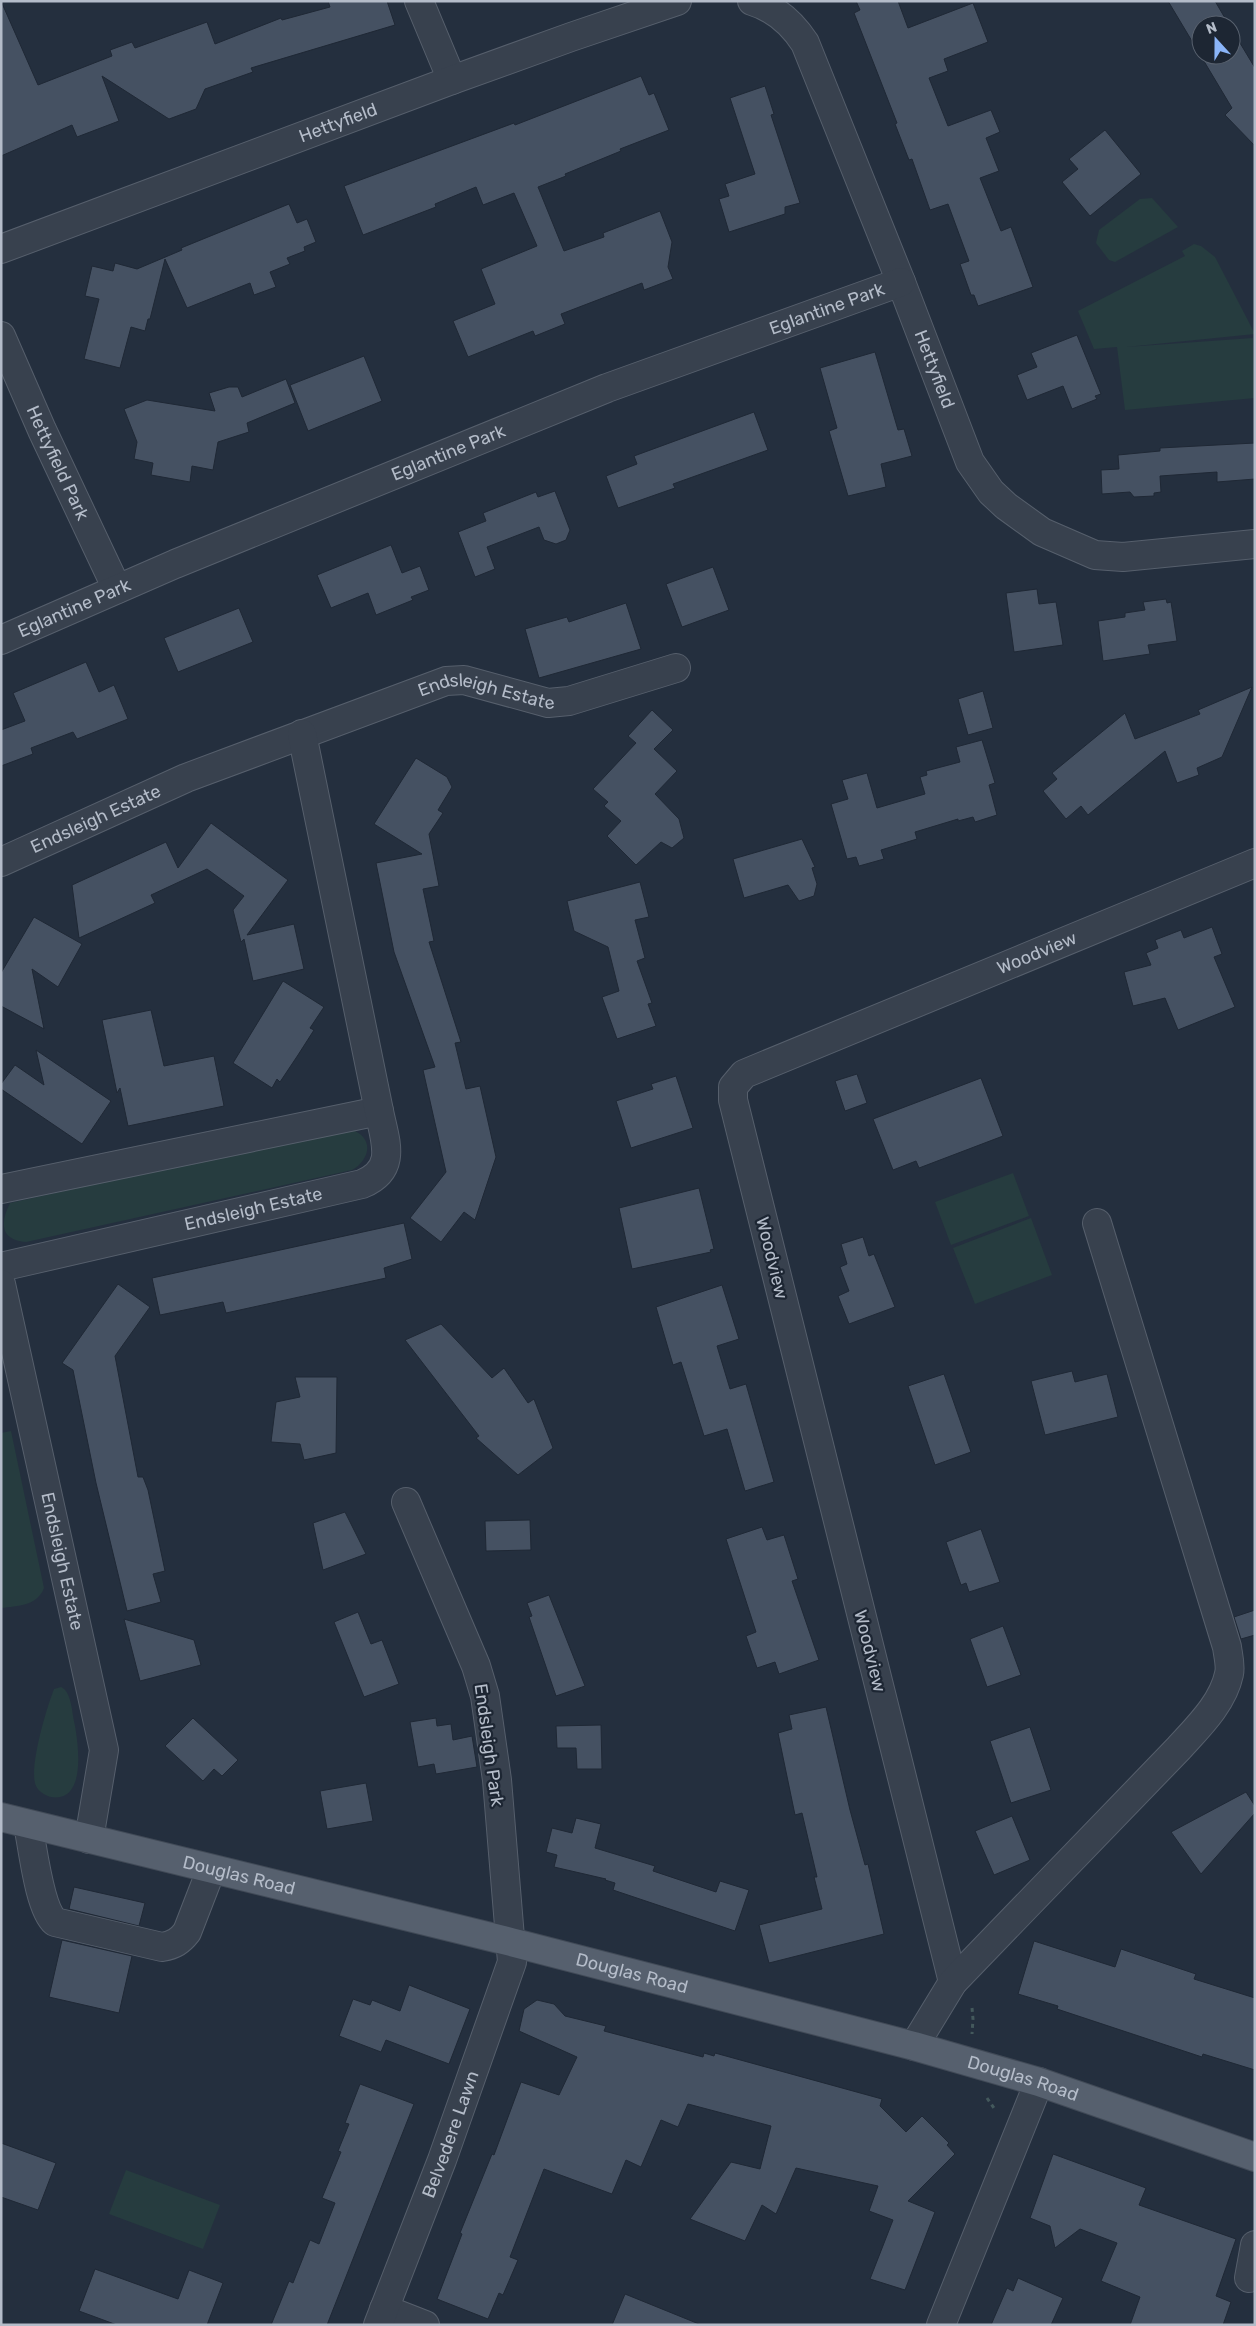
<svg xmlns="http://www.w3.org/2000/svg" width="1256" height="2326" font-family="Rubik,sans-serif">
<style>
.green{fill:#263c3f}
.building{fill:#455162;stroke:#1f2835}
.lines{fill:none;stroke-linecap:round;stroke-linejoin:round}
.minor-casing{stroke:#565f6c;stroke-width:30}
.major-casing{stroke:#414a57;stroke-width:30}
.path{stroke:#44595c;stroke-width:3;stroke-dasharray:4 4;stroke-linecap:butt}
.minor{stroke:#38414e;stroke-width:28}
.major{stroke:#56606e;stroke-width:28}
.labels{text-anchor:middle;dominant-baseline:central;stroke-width:4.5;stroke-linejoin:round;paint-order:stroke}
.street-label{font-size:18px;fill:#b4bcc9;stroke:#1d2633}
</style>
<rect width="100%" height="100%" fill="#242f3e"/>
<g class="green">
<polygon points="1152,198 1178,227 1115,262 1109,260 1096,243 1099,230 1140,199"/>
<polygon points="1194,244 1201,246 1215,257 1255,334 1126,347 1253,338 1255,398 1125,410 1117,347 1094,349 1078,311 1185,256 1182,251"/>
<path d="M 338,1130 C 343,1130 350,1129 355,1131 C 375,1141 368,1161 352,1170 L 26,1242 C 0,1240 0,1223 10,1203 Z"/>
<polygon points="1013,1173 1029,1216 951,1245 935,1202"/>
<polygon points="1031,1218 1052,1275 975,1304 953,1248"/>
<path d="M 11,1431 L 44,1588 C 37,1606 18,1606 1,1608 L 1,1433 Z"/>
<path d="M 61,1687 C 71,1691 72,1711 74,1721 C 78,1740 88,1803 51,1797 C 46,1796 38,1791 36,1786 C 28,1769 47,1707 54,1689 Z"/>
<polygon points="126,2170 220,2205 203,2249 109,2214"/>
</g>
<g class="building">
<polygon points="1,1 38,85 112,56 110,50 132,42 135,48 207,22 215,44 281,18 282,20 330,7 328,1 387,1 395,25 251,68 253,72 205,89 196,109 169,119 102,76 119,121 77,137 72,125 1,156"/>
<polygon points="856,1 898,1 908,28 973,3 988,42 944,59 948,71 929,78 948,126 991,110 1000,132 986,138 999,171 980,178 1001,231 1011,227 1033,287 978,306 974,295 971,295 960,264 969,261 948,204 930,210 912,159 909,160 895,124 897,123 854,13 860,10"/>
<polygon points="1168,1 1215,1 1229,25 1201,25 1201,55 1231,55 1231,28 1255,68 1255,146 1225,115 1232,108"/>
<polygon points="641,76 649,95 654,93 669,130 620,149 621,151 565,174 566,176 538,187 564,251 604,237 603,233 660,211 672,242 668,267 673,279 644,290 642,283 561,314 565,324 535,336 533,331 468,357 453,321 495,304 481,269 537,246 514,193 483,205 476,187 435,204 436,207 363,235 344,186 514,123 515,125"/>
<polygon points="765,86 774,114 771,115 800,203 785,207 785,214 729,232 719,199 729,196 725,184 755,174 730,98"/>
<polygon points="1105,130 1141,174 1090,216 1062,182 1078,169 1069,159"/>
<polygon points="289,204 297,223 307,219 316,242 304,247 305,251 287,258 290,264 270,272 276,287 254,295 250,283 187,308 165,259 150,319 148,319 145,331 131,327 120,368 84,359 99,299 85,296 92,266 113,271 115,263 137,269 182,250 181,248"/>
<polygon points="1077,335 1101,394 1095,396 1097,399 1072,409 1063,386 1027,400 1017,375 1037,367 1031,353"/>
<polygon points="875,352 898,430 904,429 912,456 881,464 886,487 848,496 829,431 837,428 820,368"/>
<polygon points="364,356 382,401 308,431 290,385"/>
<polygon points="286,379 295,403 247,423 249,432 218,442 213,470 192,466 190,482 151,475 153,463 134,459 137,442 124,409 147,400 215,411 209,393 229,387 238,387 242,397"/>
<polygon points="754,412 768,450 673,484 675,488 618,508 606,476 637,464 634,456"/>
<polygon points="1255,443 1255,479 1217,482 1217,472 1160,476 1161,492 1154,493 1154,496 1134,497 1130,492 1102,494 1101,470 1119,469 1118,455 1160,451 1160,448"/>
<polygon points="555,491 570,530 566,540 556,544 544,540 539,527 487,547 495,569 475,577 458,532 486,521 483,513 536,492 538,497"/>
<polygon points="391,545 402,573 420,566 429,590 411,597 413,600 376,615 368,593 331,608 317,575"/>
<polygon points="713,567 729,610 682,627 666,584"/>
<polygon points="1037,589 1039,604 1056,602 1063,645 1014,652 1006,593"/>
<polygon points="1166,599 1167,603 1171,602 1177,641 1148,645 1150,654 1103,661 1098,621 1125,617 1125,613 1145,610 1143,602"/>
<polygon points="626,603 641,649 539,678 525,629 567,617 569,622"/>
<polygon points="239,608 253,642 178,672 164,638"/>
<polygon points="86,662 99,692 114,685 128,719 77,739 73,732 31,748 33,754 1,766 1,730 25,721 13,693"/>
<polygon points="1252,687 1222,757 1197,768 1199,775 1177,783 1165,751 1088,815 1081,806 1066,819 1043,791 1057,779 1052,773 1125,713 1135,739 1200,714 1198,710"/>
<polygon points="983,691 993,728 968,735 958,699"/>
<polygon points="652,710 673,730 654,749 677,771 655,794 679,819 684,838 672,848 661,842 636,865 607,836 621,821 604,806 608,802 593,789 636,743 628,736"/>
<polygon points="982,740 995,783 989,785 997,815 975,822 973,817 958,821 958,819 915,832 917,839 881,850 884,859 859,866 856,857 847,859 831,804 848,799 842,780 867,773 877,808 925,794 920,777 927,775 926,771 960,762 956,747"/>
<polygon points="416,758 447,777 452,787 438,810 443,813 429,834 439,886 423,889 434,941 429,942 461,1042 455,1043 466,1089 480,1086 496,1157 475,1220 464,1212 441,1242 410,1218 446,1172 423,1070 435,1067 394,952 376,863 422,854 374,824"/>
<polygon points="211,823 288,880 247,935 294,924 304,969 253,981 244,939 241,942 233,910 244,896 207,869 151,895 155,903 79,938 72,885 166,842 178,868"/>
<polygon points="802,839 815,867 812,868 817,884 814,896 799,901 788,885 744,898 733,859"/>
<polygon points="640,882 649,917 635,920 645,958 637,961 652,1003 648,1004 656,1026 617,1039 602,997 619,991 608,947 574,931 567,901"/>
<polygon points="34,917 82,944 58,987 32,969 44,1029 1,1006 1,973"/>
<polygon points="1212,927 1222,954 1214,957 1235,1007 1178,1030 1165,998 1133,1006 1124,972 1151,965 1146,953 1158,948 1155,940 1181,930 1184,938"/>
<polygon points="283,981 324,1007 310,1028 314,1030 298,1055 280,1082 277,1079 272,1088 233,1063"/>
<polygon points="151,1010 164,1066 214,1056 224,1106 128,1126 120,1088 117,1093 102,1020"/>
<polygon points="36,1050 111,1101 82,1144 1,1089 1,1084 15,1065 44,1085"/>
<polygon points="857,1074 867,1103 845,1111 835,1081"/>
<polygon points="676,1076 693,1128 631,1148 616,1101 653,1089 651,1084"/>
<polygon points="981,1078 1003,1136 919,1168 916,1161 893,1170 873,1119"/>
<polygon points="699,1188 714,1249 710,1250 711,1252 632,1269 619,1208"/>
<polygon points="404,1223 412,1259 384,1268 386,1278 226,1313 223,1302 160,1315 152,1278"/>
<polygon points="863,1237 869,1256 874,1254 895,1307 849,1324 838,1296 849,1291 840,1267 847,1264 841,1244"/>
<polygon points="118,1284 150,1307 115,1356 138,1477 143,1477 148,1490 165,1571 153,1574 161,1602 127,1611 96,1483 73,1370 62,1363"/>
<polygon points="722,1285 739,1339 717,1346 730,1389 746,1384 774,1482 745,1491 727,1429 704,1436 681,1362 673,1365 656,1307"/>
<polygon points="441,1324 492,1378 504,1368 528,1403 534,1399 553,1448 518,1475 476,1438 479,1436 405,1340"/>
<polygon points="1072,1371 1075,1382 1107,1374 1118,1417 1045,1435 1031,1381"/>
<polygon points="944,1374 971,1452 935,1465 908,1386"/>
<polygon points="295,1377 337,1377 336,1453 304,1460 300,1444 271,1442 276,1402 300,1397"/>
<polygon points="345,1512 366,1554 323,1570 313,1523"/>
<polygon points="530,1520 531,1550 486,1551 485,1521"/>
<polygon points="762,1527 767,1540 784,1535 798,1579 792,1581 819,1660 779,1674 775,1662 757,1668 746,1636 756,1632 726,1539"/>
<polygon points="981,1529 1000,1582 969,1592 966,1583 961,1585 946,1542"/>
<polygon points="549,1595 585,1686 556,1696 529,1617 532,1616 527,1603"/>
<polygon points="1255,1610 1255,1635 1241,1639 1234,1617"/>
<polygon points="358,1612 371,1644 382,1640 399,1684 364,1697 334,1622"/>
<polygon points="124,1619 194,1640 201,1665 140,1681"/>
<polygon points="1003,1626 1021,1675 987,1687 970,1639"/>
<polygon points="826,1707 850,1810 865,1865 868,1864 884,1934 769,1963 759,1925 822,1909 814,1877 817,1877 802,1813 795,1815 778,1733 792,1729 789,1715"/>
<polygon points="193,1718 238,1760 222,1776 214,1769 203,1781 165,1746"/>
<polygon points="436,1718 437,1726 451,1724 453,1740 472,1736 477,1767 436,1774 434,1764 418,1767 410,1722"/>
<polygon points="601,1725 602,1769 577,1769 576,1748 557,1748 556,1726"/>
<polygon points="1030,1727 1051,1790 1011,1803 990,1741"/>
<polygon points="366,1783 373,1821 327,1829 320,1791"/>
<polygon points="1246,1792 1255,1806 1255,1813 1201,1874 1171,1832"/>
<polygon points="1012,1816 1030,1860 994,1875 975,1831"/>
<polygon points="576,1818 601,1824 595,1848 655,1866 653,1871 716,1892 720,1881 749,1890 735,1931 613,1890 615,1883 605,1880 606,1879 554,1867 557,1855 546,1852 552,1828 572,1833"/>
<polygon points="74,1887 145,1903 139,1926 69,1909"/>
<polygon points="62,1940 132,1956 119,2013 49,1997"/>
<polygon points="1034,1941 1115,1967 1121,1949 1196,1974 1194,1979 1255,1998 1255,2070 1203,2054 1202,2057 1057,2009 1058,2006 1018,1994"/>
<polygon points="409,1985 470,2009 449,2064 386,2040 381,2052 339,2036 353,1999 370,2005 372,2000 400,2011"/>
<polygon points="537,2000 554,2004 565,2016 606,2026 604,2031 703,2057 704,2053 714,2056 715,2053 882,2099 880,2106 906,2132 922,2116 949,2143 947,2145 955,2154 908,2201 935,2212 905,2290 870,2279 893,2220 869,2211 878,2186 796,2168 776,2214 762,2205 745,2241 690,2219 731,2162 760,2169 771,2126 688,2104 678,2127 661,2120 641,2167 626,2160 612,2194 544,2169 510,2257 518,2260 503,2295 499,2293 488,2319 437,2299 462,2234 460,2233 492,2154 494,2155 521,2082 559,2095 577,2057 519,2031 524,2009"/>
<polygon points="360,2084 414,2104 327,2325 271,2325 289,2281 293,2283 310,2240 319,2244 335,2203 322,2198 341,2152 338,2151 349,2124 345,2123"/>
<polygon points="1,2143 56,2163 38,2210 1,2197"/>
<polygon points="1053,2154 1146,2188 1139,2205 1236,2239 1216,2296 1231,2302 1223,2325 1130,2325 1140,2297 1101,2281 1117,2243 1080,2229 1055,2248 1050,2226 1030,2218"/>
<polygon points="95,2269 178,2299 189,2270 223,2283 207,2325 117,2325 79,2311"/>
<polygon points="1018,2278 1063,2298 1051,2325 991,2325 1007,2288 1013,2291"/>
<polygon points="625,2294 699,2324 699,2325 612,2325"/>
</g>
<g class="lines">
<defs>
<g id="minor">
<polyline points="419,1 452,80"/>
<path id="s1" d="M 752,1 C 775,8 792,23 805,43 L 901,282 L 970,462 L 991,492 L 1006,506 L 1042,532 L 1095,555 L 1123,557 L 1255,544"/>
<path id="s2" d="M 1,249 L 452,80 L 571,37 L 677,1"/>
<path id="s3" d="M 1,336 L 42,430 L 117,589"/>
<path id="s4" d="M 1,640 L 175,564 L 607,388 L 901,282"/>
<path id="s5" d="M 1,862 L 186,778 L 446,681 L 464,680 L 548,703 L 569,701 L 676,668"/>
<polyline points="1,1189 379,1111"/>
<path id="s6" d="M 1,1267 L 362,1184 C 398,1169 385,1141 379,1111 L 302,734"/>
<path id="s7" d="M 1,1284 L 104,1750 L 89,1839"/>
<path d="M 28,1825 C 33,1848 39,1908 55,1922 L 162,1947 C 174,1945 180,1941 187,1932 L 211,1870"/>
<path id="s8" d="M 953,1982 L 733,1100 L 733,1087 L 744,1074 L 1255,863"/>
<path d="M 914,2046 L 953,1982 L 1179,1748 C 1198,1727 1223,1703 1229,1674 C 1231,1666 1228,1655 1227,1647 L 1097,1223"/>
<polyline points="1249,2278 1255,2245"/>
<polyline points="384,2309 425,2325"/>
<path id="s9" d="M 378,2325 L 442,2160 L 512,1962 L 497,1780 L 485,1696 L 476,1666 L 406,1502"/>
<polyline points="941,2325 1039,2082"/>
</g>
<g id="major">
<path id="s10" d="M 1,1817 L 511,1942 L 914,2046 L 1039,2082 L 1255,2157"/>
</g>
</defs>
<use href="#minor" class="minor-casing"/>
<use href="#major" class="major-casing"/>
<g class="path">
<polyline points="972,2008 973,2019 972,2034"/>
<polyline points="987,2098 996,2111"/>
</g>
<use href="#minor" class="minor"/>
<use href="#major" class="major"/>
</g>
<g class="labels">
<g class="street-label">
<text stroke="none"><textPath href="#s2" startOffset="360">Hettyfield</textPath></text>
<text stroke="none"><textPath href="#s4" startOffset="890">Eglantine Park</textPath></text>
<text stroke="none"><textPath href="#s1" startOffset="420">Hettyfield</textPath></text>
<text stroke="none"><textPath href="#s4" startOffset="485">Eglantine Park</textPath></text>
<text stroke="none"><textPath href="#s3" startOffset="139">Hettyfield Park</textPath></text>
<text stroke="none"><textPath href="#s4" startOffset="80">Eglantine Park</textPath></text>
<text stroke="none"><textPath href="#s5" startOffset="522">Endsleigh Estate</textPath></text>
<text stroke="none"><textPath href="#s5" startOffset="104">Endsleigh Estate</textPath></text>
<text stroke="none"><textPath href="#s8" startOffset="1256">Woodview</textPath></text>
<text stroke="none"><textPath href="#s6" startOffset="259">Endsleigh Estate</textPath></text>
<text transform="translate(772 1258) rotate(76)">Woodview</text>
<text stroke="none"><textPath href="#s7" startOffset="284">Endsleigh Estate</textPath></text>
<text transform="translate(870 1651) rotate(76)">Woodview</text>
<text transform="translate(489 1745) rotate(82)">Endsleigh Park</text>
<text stroke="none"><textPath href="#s10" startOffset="245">Douglas Road</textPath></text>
<text stroke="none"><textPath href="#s10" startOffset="650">Douglas Road</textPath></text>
<text stroke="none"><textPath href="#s10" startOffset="1055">Douglas Road</textPath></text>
<text stroke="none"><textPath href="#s9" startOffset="204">Belvedere Lawn</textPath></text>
</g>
</g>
<rect width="1256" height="2326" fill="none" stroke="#b4bcc9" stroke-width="5"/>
<g transform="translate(1216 40) rotate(339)"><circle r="24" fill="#1d2633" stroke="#59626f"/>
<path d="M0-4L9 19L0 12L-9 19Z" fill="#8ab4f8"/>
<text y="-8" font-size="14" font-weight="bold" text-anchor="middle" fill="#b4bcc9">N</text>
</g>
</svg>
